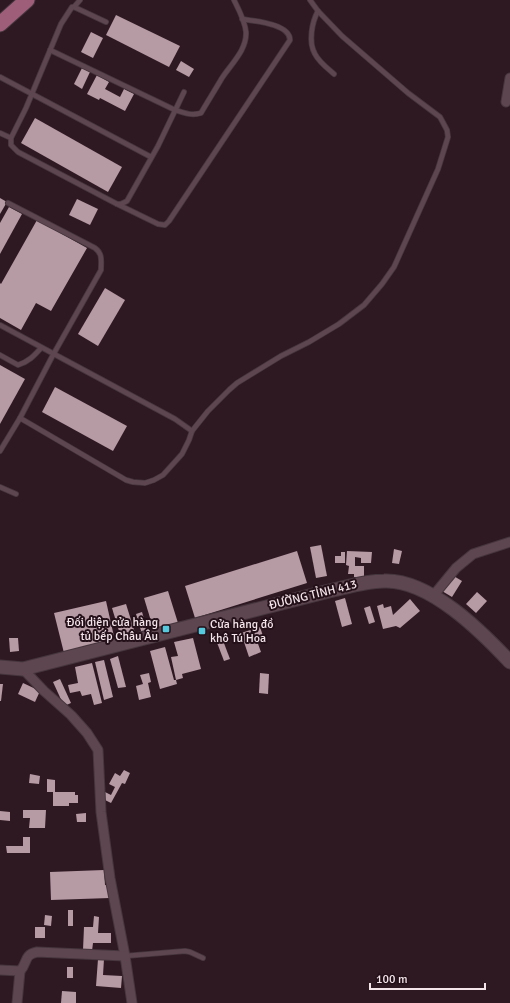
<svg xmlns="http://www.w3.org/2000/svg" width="510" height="1003" font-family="Signika,sans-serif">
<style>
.building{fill:#b69aa4}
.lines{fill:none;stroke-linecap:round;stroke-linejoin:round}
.lane-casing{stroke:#46363d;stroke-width:6}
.street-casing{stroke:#46363d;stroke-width:11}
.secondary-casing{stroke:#46363d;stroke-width:15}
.primary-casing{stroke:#46363d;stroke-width:17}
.lane{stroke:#5e4650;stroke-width:4.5}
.street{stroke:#5e4650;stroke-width:9}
.secondary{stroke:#5e4650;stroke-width:13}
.primary{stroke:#9e5e7a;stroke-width:15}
.poi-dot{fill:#55cadf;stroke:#241019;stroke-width:1.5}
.labels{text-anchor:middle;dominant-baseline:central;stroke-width:4;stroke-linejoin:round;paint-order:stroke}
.street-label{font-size:12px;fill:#f4e5ea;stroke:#241019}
.poi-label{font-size:12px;fill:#f4e5ea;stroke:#241019;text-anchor:end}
</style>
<rect width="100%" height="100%" fill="#2e1922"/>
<g class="building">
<polygon points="116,15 180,46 169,67 106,35"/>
<polygon points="91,32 103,38 93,58 81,52"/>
<polygon points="181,61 194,69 189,77 176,70"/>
<polygon points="82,68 90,72 82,89 74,84"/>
<polygon points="97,75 109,82 105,89 120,97 124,89 134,94 125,111 100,98 99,100 87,94"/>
<polygon points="35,118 122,167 108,192 21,143"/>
<polygon points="0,198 7,202 0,214"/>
<polygon points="77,199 98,209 90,225 69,215"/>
<polygon points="9,207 22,214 0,254 0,223"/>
<polygon points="37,220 87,248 51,311 36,303 21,330 0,318 0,283 1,284"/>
<polygon points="105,288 125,300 98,346 78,334"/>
<polygon points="0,365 25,379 0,424"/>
<polygon points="55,387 127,426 113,451 42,412"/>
<polygon points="321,545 327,576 316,578 310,547"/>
<polygon points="394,549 402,551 399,564 392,563"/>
<polygon points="297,551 307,583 195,618 185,586"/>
<polygon points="347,551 372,552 371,563 361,563 361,558 355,557 355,566 364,566 364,577 354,577 354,574 348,574 349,566 346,565"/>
<polygon points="341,552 345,552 345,563 335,563 335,556 341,556"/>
<polygon points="452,575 462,581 452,597 442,591"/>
<polygon points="168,591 178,623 154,631 144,598"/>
<polygon points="477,592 487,601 476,613 466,604"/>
<polygon points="345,598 352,624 342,627 335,601"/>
<polygon points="410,599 420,611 400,628 396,626 383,629 377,606 383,604 384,608 391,606 393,615"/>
<polygon points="106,601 115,641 64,653 54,613"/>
<polygon points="126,604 136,636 122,641 112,608"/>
<polygon points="370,606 375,622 369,624 364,608"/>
<polygon points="142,612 148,632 142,634 136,614"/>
<polygon points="260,627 264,639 257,641 261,652 249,657 241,633"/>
<polygon points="9,638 18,638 19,651 10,652"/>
<polygon points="193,638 201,669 182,674 183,678 176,680 171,657 178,656 174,642"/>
<polygon points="222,638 230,659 224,661 216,640"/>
<polygon points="165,647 174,680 176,680 177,684 160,689 150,651"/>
<polygon points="118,656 126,687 118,688 110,659"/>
<polygon points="104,660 113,697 104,700 95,662"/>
<polygon points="92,663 102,703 94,705 91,694 82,696 80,691 70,693 68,685 78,683 75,667"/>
<polygon points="149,673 151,682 148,683 151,697 139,700 136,686 143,684 140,675"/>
<polygon points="260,673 269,674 268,694 259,693"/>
<polygon points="60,679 71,703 64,706 53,682"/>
<polygon points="23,683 40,691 35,702 18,694"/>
<polygon points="0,684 3,684 1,701 0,701"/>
<polygon points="124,770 130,773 125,784 122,783 111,803 103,799 101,790 111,795 115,787 109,784 115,773 120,776"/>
<polygon points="30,774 40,776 39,784 29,783"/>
<polygon points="47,779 55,780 55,792 47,792"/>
<polygon points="53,792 75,792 75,795 78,795 78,803 69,803 69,806 53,806"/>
<polygon points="23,810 46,810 45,828 29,828 30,818 23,818"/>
<polygon points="0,811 10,812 10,821 0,820"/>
<polygon points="86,813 86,822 77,822 76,814"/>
<polygon points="23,837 30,837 30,853 7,853 6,846 23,846"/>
<polygon points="104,870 105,885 109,885 110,898 51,900 50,872"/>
<rect x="68" y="910" width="5" height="16"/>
<polygon points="45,915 52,916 51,926 44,925"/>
<polygon points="94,916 99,917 98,933 111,933 111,943 93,943 92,951 83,950 84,927 93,927"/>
<rect x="35" y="927" width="10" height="11"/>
<polygon points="98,959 104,959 103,975 122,976 121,988 96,986"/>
<rect x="67" y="967" width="6" height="11"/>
<polygon points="62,991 76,992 76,1003 61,1003"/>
</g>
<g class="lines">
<defs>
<g id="lane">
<polyline points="74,7 80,0"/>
<path d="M 318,11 C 312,22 308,42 315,54 C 319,62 327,68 334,74"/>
<path d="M 106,22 L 74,7 L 72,7 L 61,24 L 26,108 L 11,138 L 11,145 L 18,152 L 117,204 L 158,224 L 165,225 L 169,221 L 290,40 C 290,24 255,21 242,19"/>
<path d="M 50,50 L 175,110 C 184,113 192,116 201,113 C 208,101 215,90 222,78 C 231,64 247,50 246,32 C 245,21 239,10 234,0"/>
<polyline points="0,77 151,157"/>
<polyline points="0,133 11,138"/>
<polyline points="117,204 121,204 127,201 158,146 184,92"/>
<polyline points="0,325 175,419 192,431"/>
<path d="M 0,355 L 18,365 C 28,362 34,356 41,348"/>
<polyline points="20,418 126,480 133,482 145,483 154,480 163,475 182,454 189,440 192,431 208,411 229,390 237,383 281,356 309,342 339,324 364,305 382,284 394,267 438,169 448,137 447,130 440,117 408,93 342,36 318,11 310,0"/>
<path d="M 0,451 L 20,418 L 53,355 L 101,270 C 101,261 103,254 95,248 L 8,203"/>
<polyline points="0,487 16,494"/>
<polyline points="125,956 185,951 190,952 203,958"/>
</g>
<g id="street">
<polyline points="506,102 510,78"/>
<polyline points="433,596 456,568 473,554 510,542"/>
<polyline points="23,669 44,691 71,715 87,733 98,750 101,812 110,878 125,956 132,1003"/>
<path d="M 0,970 L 20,971 C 28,963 23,955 37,952 L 125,956"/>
<polyline points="17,1003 20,971"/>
</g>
<path id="secondary" d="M 0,667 L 23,669 L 329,591 C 347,587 366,581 384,581 C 429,579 481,631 510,662"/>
<polyline id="primary" points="0,24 27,0"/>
</defs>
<use href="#lane" class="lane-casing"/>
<use href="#street" class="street-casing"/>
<use href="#secondary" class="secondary-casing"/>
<use href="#primary" class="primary-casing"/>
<use href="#lane" class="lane"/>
<use href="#street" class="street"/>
<use href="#secondary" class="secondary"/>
<use href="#primary" class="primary"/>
</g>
<g class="poi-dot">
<rect x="162" y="625" width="8" height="8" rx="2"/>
<rect x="198" y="627" width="8" height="8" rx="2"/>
</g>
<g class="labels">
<g class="street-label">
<text transform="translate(313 595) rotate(-14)">ĐƯỜNG TỈNH 413</text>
</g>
<g class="poi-label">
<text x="158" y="622">Đối diện cửa hàng<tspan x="158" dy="14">tủ bếp Châu Âu</tspan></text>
<text x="210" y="624" text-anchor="start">Cửa hàng đồ<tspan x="210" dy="14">khô Tú Hoa</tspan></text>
</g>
</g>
<path d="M370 983v6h115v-6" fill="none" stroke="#f4e5ea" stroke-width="2"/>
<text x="376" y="983" font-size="12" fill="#f4e5ea" stroke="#241019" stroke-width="3" paint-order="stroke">100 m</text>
</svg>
